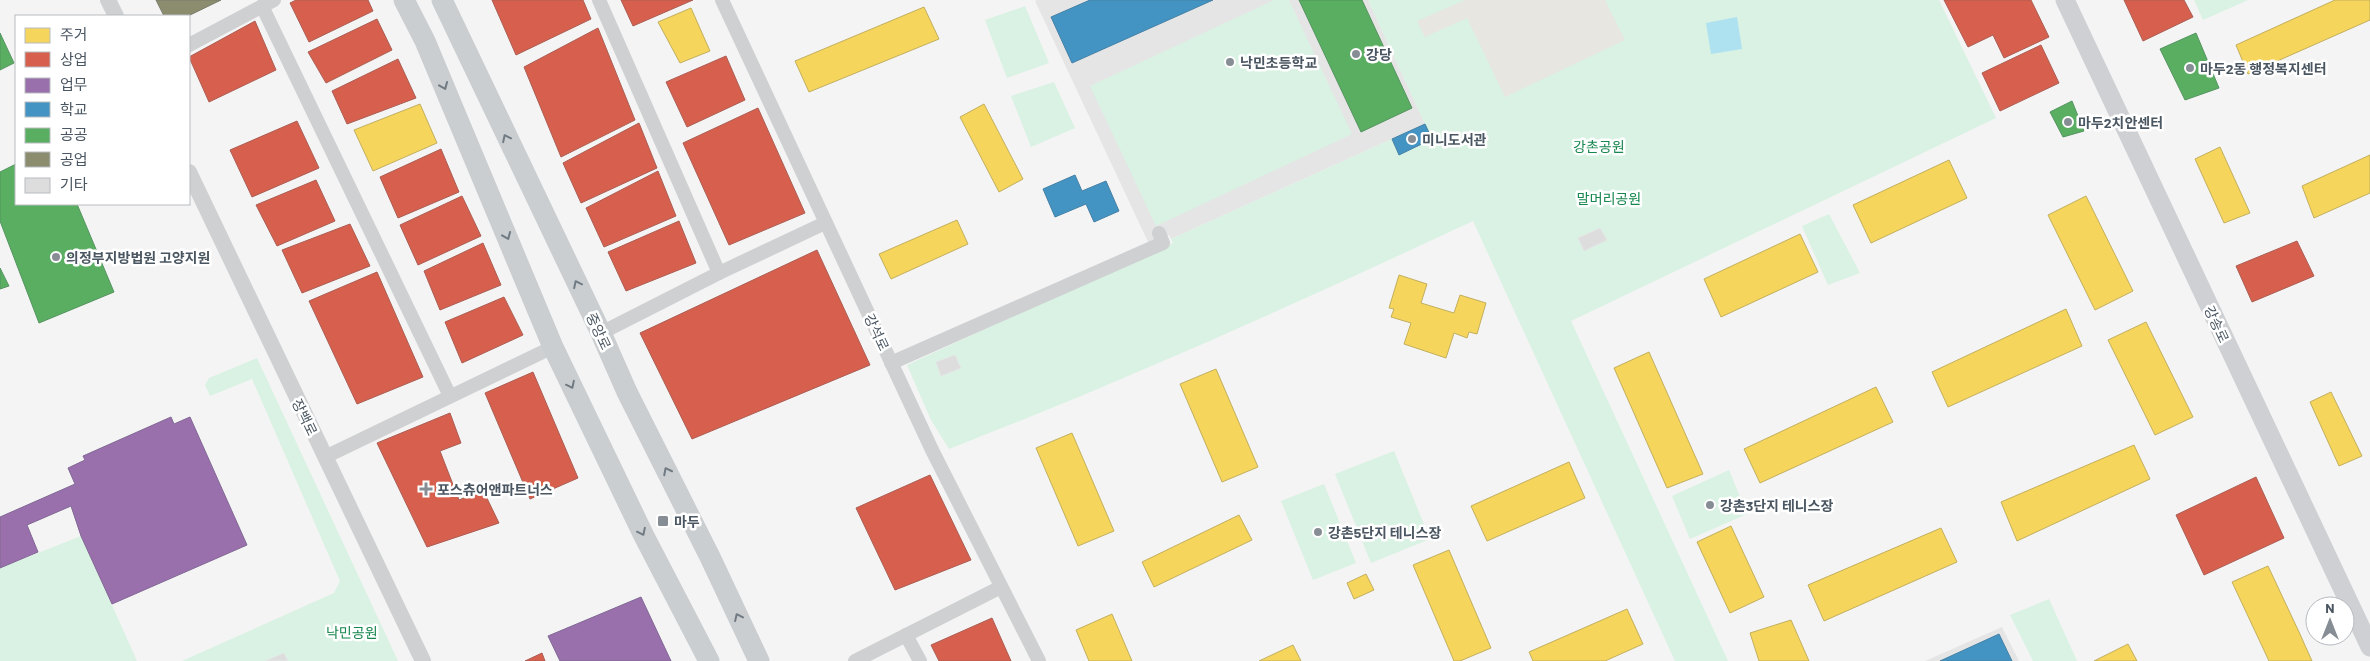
<svg xmlns="http://www.w3.org/2000/svg" width="2370" height="661" font-family="Barlow,'Noto Sans KR',sans-serif">
<style>
.education{fill:#e6e5e6}
.green{fill:#d9f2e3}
.sand{fill:#e7e6e1}
.water{fill:#aee2f0}
.homes{fill:#f6d55c;stroke:#c2af5e}
.shops{fill:#d6604d;stroke:#ac5d53}
.offices{fill:#9970ab;stroke:#816895}
.schools{fill:#4393c3;stroke:#4581a6}
.public{fill:#5aae61;stroke:#559461}
.industry{fill:#8c8c6e;stroke:#787c6a}
.building{fill:#ddddde;stroke:#e5e6e7}
.lines{fill:none;stroke-linecap:round;stroke-linejoin:round}
.minor{stroke:#ced0d2;stroke-width:14}
.tertiary{stroke:#ced0d2;stroke-width:16}
.secondary{stroke:#ced0d4;stroke-width:19}
.primary{stroke:#caced1;stroke-width:21}
.oneway{stroke:#707a83}
.poi-dot{fill:#868d94;stroke:#fff;stroke-width:2}
.labels{text-anchor:middle;dominant-baseline:central;stroke-width:5;stroke-linejoin:round;paint-order:stroke}
.poi-label{font-size:14px;font-weight:bold;fill:#4a5661;stroke:#fff;text-anchor:start}
.park-label{font-size:14px;fill:#17864f;stroke:#fff}
.street-label{font-size:14px;fill:#4a5661;stroke:#fff}
</style>
<rect width="100%" height="100%" fill="#f4f4f4"/>
<g class="education">
<polygon points="1037,0 1368,0 1425,124 1171,239 1169,235 1149,244 1035,1"/>
<polygon points="2002,627 2019,661 1925,661"/>
</g>
<g class="green">
<polygon points="1274,0 1289,0 1352,134 1156,226 1090,86"/>
<path d="M 1368,0 L 1939,0 L 1996,118 L 1571,321 L 1728,661 L 1675,661 L 1473,221 C 1300,302 1126,380 949,449 L 931,420 L 907,365 L 1173,243 L 1171,239 L 1425,124 Z"/>
<polygon points="2194,0 2248,0 2203,20"/>
<polygon points="1025,6 1049,63 1007,78 985,20"/>
<polygon points="1054,82 1075,128 1031,147 1011,96"/>
<polygon points="1829,214 1860,273 1828,285 1802,226"/>
<polygon points="257,358 398,661 182,661 334,593 340,581 252,379 210,396 205,385 209,378"/>
<polygon points="1394,451 1430,539 1371,563 1335,474"/>
<polygon points="1729,470 1747,514 1690,539 1672,496"/>
<polygon points="1324,484 1356,563 1313,580 1281,501"/>
<polygon points="81,536 137,661 0,661 0,568"/>
<polygon points="2049,599 2077,661 2033,661 2010,615"/>
</g>
<polygon class="sand" points="1465,0 1605,0 1625,40 1505,97 1467,18 1425,37 1417,21"/>
<polygon class="water" points="1737,17 1742,49 1711,54 1706,23"/>
<g class="homes">
<polygon points="2335,0 2370,0 2370,20 2248,74 2236,45"/>
<polygon points="924,7 939,39 809,92 795,61"/>
<polygon points="691,8 710,51 680,63 658,22"/>
<polygon points="420,104 437,143 373,171 354,130"/>
<polygon points="984,104 1023,179 999,192 960,117"/>
<polygon points="2220,147 2250,213 2224,223 2195,159"/>
<polygon points="2370,155 2370,193 2314,218 2302,186"/>
<polygon points="1949,160 1967,198 1871,243 1853,205"/>
<polygon points="2086,196 2133,291 2095,310 2048,215"/>
<polygon points="957,220 968,244 891,279 879,254"/>
<polygon points="1800,234 1818,272 1721,317 1704,279"/>
<polygon points="1399,275 1427,284 1421,303 1454,313 1460,295 1486,303 1477,334 1469,332 1467,338 1454,333 1446,358 1404,344 1411,323 1391,317 1394,309 1389,308"/>
<polygon points="2066,309 2082,346 1948,407 1932,372"/>
<polygon points="2146,322 2193,417 2155,435 2108,340"/>
<polygon points="1649,352 1703,474 1667,488 1614,368"/>
<polygon points="1216,369 1258,467 1222,482 1180,384"/>
<polygon points="1876,387 1893,422 1760,483 1744,449"/>
<polygon points="2331,392 2362,456 2339,466 2310,402"/>
<polygon points="1072,433 1114,531 1078,546 1036,448"/>
<polygon points="2134,445 2150,479 2017,541 2001,502"/>
<polygon points="1569,462 1585,498 1487,541 1471,506"/>
<polygon points="1239,515 1252,540 1154,587 1142,562"/>
<polygon points="1731,526 1764,597 1730,613 1697,542"/>
<polygon points="1941,528 1957,562 1824,621 1808,585"/>
<polygon points="1449,550 1491,648 1460,661 1454,661 1413,565"/>
<polygon points="2268,566 2299,632 2312,661 2269,661 2232,582"/>
<polygon points="1366,574 1374,590 1354,599 1347,583"/>
<polygon points="1627,609 1643,644 1605,661 1533,661 1529,652"/>
<polygon points="1112,614 1132,661 1089,661 1076,630"/>
<polygon points="1791,620 1809,661 1759,661 1750,633"/>
<polygon points="2128,644 2137,661 2094,661"/>
<polygon points="1293,645 1301,661 1259,661"/>
</g>
<g class="shops">
<polygon points="296,0 368,0 373,11 309,42 290,3"/>
<polygon points="492,0 583,0 591,19 516,55"/>
<polygon points="621,0 693,0 633,26"/>
<polygon points="1944,0 2031,0 2049,37 2004,58 1993,35 1968,47"/>
<polygon points="2124,0 2184,0 2193,17 2143,41"/>
<polygon points="377,19 392,50 326,83 308,52"/>
<polygon points="255,21 276,70 209,102 189,57"/>
<polygon points="598,28 635,120 561,157 524,67"/>
<polygon points="2041,45 2059,83 2000,111 1982,73"/>
<polygon points="726,56 745,100 687,127 666,82"/>
<polygon points="398,59 416,98 347,124 332,91"/>
<polygon points="758,108 805,213 729,245 683,143"/>
<polygon points="297,121 319,168 252,197 230,150"/>
<polygon points="639,123 657,168 581,203 563,163"/>
<polygon points="441,149 459,192 398,218 380,177"/>
<polygon points="658,171 676,216 604,247 586,208"/>
<polygon points="316,180 335,221 277,246 256,205"/>
<polygon points="462,196 481,236 418,265 400,225"/>
<polygon points="679,221 696,263 626,291 608,252"/>
<polygon points="350,224 370,266 302,293 282,250"/>
<polygon points="2297,241 2314,276 2252,302 2236,266"/>
<polygon points="483,243 501,285 440,310 424,271"/>
<polygon points="817,250 870,365 692,439 640,333"/>
<polygon points="377,272 423,377 357,404 309,301"/>
<polygon points="504,297 523,335 462,363 445,322"/>
<polygon points="533,372 578,478 530,499 485,393"/>
<polygon points="450,413 461,443 440,451 459,500 483,490 499,523 427,547 377,443"/>
<polygon points="930,475 971,560 895,590 856,508"/>
<polygon points="2256,477 2284,538 2204,575 2176,515"/>
<polygon points="992,618 1011,661 939,661 931,645"/>
<polygon points="542,653 545,661 525,661"/>
</g>
<g class="offices">
<polygon points="171,417 174,424 190,417 247,545 112,604 81,536 71,506 27,525 38,552 0,568 0,517 75,484 68,468 85,460 83,456"/>
<polygon points="641,597 671,661 560,661 548,636"/>
</g>
<g class="schools">
<polygon points="1090,0 1213,0 1072,63 1051,17"/>
<polygon points="1425,124 1432,139 1399,155 1392,139"/>
<polygon points="1075,175 1082,191 1106,181 1119,211 1094,222 1086,204 1055,217 1043,189"/>
<polygon points="1999,634 2012,661 1940,661"/>
</g>
<g class="public">
<polygon points="1299,0 1362,0 1412,108 1361,132"/>
<polygon points="0,33 14,63 0,70"/>
<polygon points="2196,33 2219,88 2185,100 2160,49"/>
<polygon points="2072,101 2084,131 2063,137 2050,112"/>
<polygon points="16,164 16,204 77,204 114,292 39,323 0,221 0,172"/>
<polygon points="0,268 9,286 0,289"/>
</g>
<polygon class="industry" points="156,0 221,0 188,16 164,16"/>
<g class="building">
<polygon points="1600,228 1607,240 1584,251 1578,238"/>
<polygon points="955,355 961,368 941,376 936,362"/>
<polygon points="284,653 288,661 265,661"/>
</g>
<g class="lines">
<g class="minor">
<polyline points="599,0 719,273"/>
<polyline points="722,0 932,450 1039,661"/>
<polyline points="262,6 450,396"/>
<polyline points="189,45 274,0"/>
<polyline points="601,333 719,273 825,223"/>
<polyline points="891,363 1163,243 1159,233"/>
<polyline points="325,457 553,347"/>
<polyline points="906,635 920,661"/>
<polyline points="855,661 1001,587"/>
</g>
<g class="tertiary">
<polyline points="108,0 116,16"/>
<polyline points="189,172 423,661"/>
</g>
<polyline class="secondary" points="2065,0 2370,647"/>
<g class="primary">
<polyline points="404,0 425,41 553,347 644,536 709,661"/>
<polyline points="442,0 601,333 627,392 710,557 759,661"/>
</g>
</g>
<defs><path id="oneway-chevron" d="M-2-3.5L2.5 0L-2 3.5" fill="none" stroke-width="1.6" stroke-linecap="round" stroke-linejoin="round" transform="scale(1.25)"/></defs>
<g class="oneway">
<use href="#oneway-chevron" transform="translate(444 86) rotate(67)"/>
<use href="#oneway-chevron" transform="translate(506 138) rotate(-116)"/>
<use href="#oneway-chevron" transform="translate(507 236) rotate(67)"/>
<use href="#oneway-chevron" transform="translate(577 284) rotate(-116)"/>
<use href="#oneway-chevron" transform="translate(571 385) rotate(64)"/>
<use href="#oneway-chevron" transform="translate(667 471) rotate(-117)"/>
<use href="#oneway-chevron" transform="translate(642 532) rotate(64)"/>
<use href="#oneway-chevron" transform="translate(738 617) rotate(-115)"/>
</g>
<g class="poi-dot">
<circle cx="1356" cy="54" r="5"/>
<circle cx="1230" cy="62" r="5"/>
<circle cx="2190" cy="68" r="5"/>
<circle cx="2068" cy="122" r="5"/>
<circle cx="1412" cy="139" r="5"/>
<circle cx="56" cy="257" r="5"/>
<path d="M423.5 481.5h5v5h5v5h-5v5h-5v-5h-5v-5h5z"/>
<circle cx="1710" cy="505" r="5"/>
<rect x="657" y="515" width="12" height="12" rx="2.5"/>
<circle cx="1318" cy="532" r="5"/>
</g>
<g class="labels">
<g class="poi-label">
<text x="1366" y="54">강당</text>
<text x="1240" y="62">낙민초등학교</text>
<text x="2200" y="68">마두2동 행정복지센터</text>
<text x="2078" y="122">마두2치안센터</text>
<text x="1422" y="139">미니도서관</text>
<text x="66" y="257">의정부지방법원 고양지원</text>
<text x="437" y="489">포스츄어앤파트너스</text>
<text x="1720" y="505">강촌3단지 테니스장</text>
<text x="674" y="521">마두</text>
<text x="1328" y="532">강촌5단지 테니스장</text>
</g>
<g class="park-label">
<text x="1599" y="146">강촌공원</text>
<text x="1609" y="198">말머리공원</text>
<text x="352" y="632">낙민공원</text>
</g>
<g class="street-label">
<text transform="translate(2217 324) rotate(65)">강송로</text>
<text transform="translate(599 331) rotate(65)">중앙로</text>
<text transform="translate(877 332) rotate(65)">강석로</text>
<text transform="translate(305 417) rotate(64)">장백로</text>
</g>
</g>
<rect x="15" y="15" width="175" height="190" fill="#ffffff" stroke="#b7bbc0"/>
<rect x="25" y="28" width="25" height="15" fill="#f6d55c" stroke="#b7bbc0"/>
<text x="60" y="40" font-size="15" fill="#4a5661">주거</text>
<rect x="25" y="52" width="25" height="15" fill="#d6604d" stroke="#b7bbc0"/>
<text x="60" y="65" font-size="15" fill="#4a5661">상업</text>
<rect x="25" y="78" width="25" height="15" fill="#9970ab" stroke="#b7bbc0"/>
<text x="60" y="90" font-size="15" fill="#4a5661">업무</text>
<rect x="25" y="102" width="25" height="15" fill="#4393c3" stroke="#b7bbc0"/>
<text x="60" y="115" font-size="15" fill="#4a5661">학교</text>
<rect x="25" y="128" width="25" height="15" fill="#5aae61" stroke="#b7bbc0"/>
<text x="60" y="140" font-size="15" fill="#4a5661">공공</text>
<rect x="25" y="152" width="25" height="15" fill="#8c8c6e" stroke="#b7bbc0"/>
<text x="60" y="165" font-size="15" fill="#4a5661">공업</text>
<rect x="25" y="178" width="25" height="15" fill="#ddddde" stroke="#b7bbc0"/>
<text x="60" y="190" font-size="15" fill="#4a5661">기타</text>
<g transform="translate(2330 621)"><circle r="24" fill="#ffffff" stroke="#b7bbc0"/>
<path d="M0-4L9 19L0 12L-9 19Z" fill="#868d94"/>
<text y="-8" font-size="14" font-weight="bold" text-anchor="middle" fill="#4a5661">N</text>
</g>
</svg>
